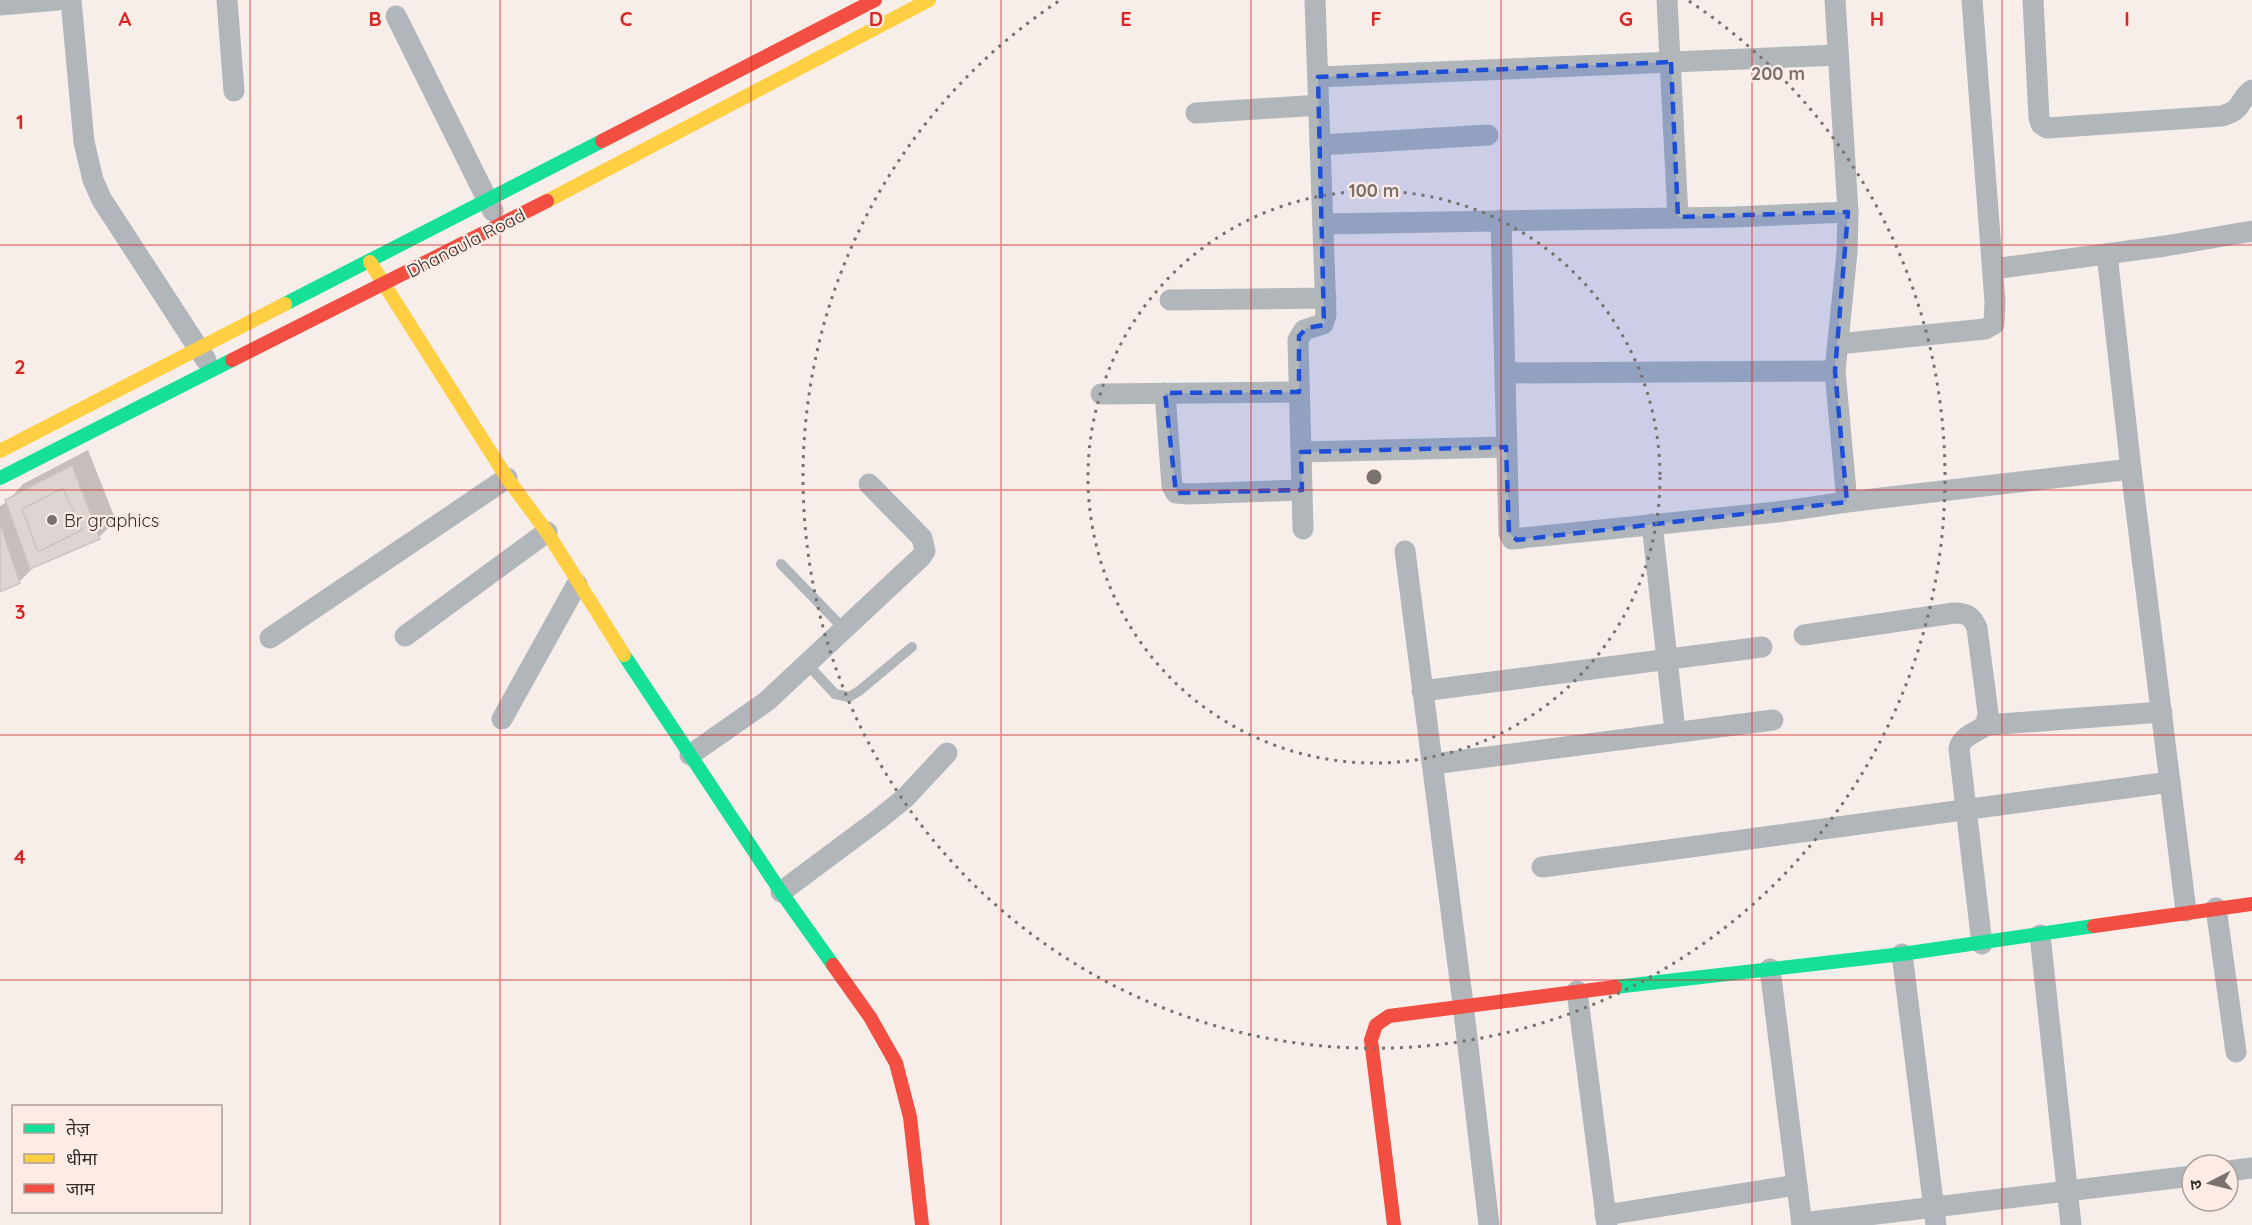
<svg xmlns="http://www.w3.org/2000/svg" width="2252" height="1225" font-family="Quicksand,'Noto Sans Devanagari',sans-serif">
<style>
.shadow{fill:#0003}
.building{fill:#ddd5d2;stroke:#cac4c1;stroke-width:1.5}
.lines{fill:none;stroke-linecap:round;stroke-linejoin:round}
.lane{stroke:#b1b6bb;stroke-width:10}
.street{stroke:#b1b6bb;stroke-width:21}
.fast{stroke:#16e098;stroke-width:14}
.slow{stroke:#ffcf43;stroke-width:14}
.jam{stroke:#f24e42;stroke-width:14}
.marked{fill:#1d4ed8;fill-opacity:0.2;stroke:#1d4ed8;stroke-width:4.5;stroke-dasharray:12 8;stroke-linejoin:round}
.grid{fill:none;stroke:#d62828;stroke-width:1.5;stroke-opacity:0.55}
.ring{fill:none;stroke:#78716e;stroke-width:3;stroke-dasharray:3 6}
.poi-dot{fill:#78716e;stroke:#fcece5;stroke-width:2}
.labels{text-anchor:middle;dominant-baseline:central;stroke-width:4.5;stroke-linejoin:round;paint-order:stroke}
.street-label{font-size:18px;fill:#332d2b;stroke:#fcece5}
.poi-label{font-size:18px;fill:#332d2b;stroke:#fcece5;text-anchor:start}
.grid-label{font-size:20px;text-anchor:middle;font-weight:bold;fill:#d62828;stroke:#fcece5;stroke-width:4.5;stroke-linejoin:round;paint-order:stroke}
.centre{fill:#78716e;stroke:#fcece5;stroke-width:3}
.ring-label{font-size:18px;text-anchor:middle;font-weight:bold;fill:#78716e;stroke:#fcece5;stroke-width:4.5;stroke-linejoin:round;paint-order:stroke}
</style>
<rect width="100%" height="100%" fill="#f7eeea"/>
<polygon class="shadow" points="88,450 116,521 99,537 36,565 19,582 0,590 0,506 7,502 23,484"/>
<g class="building">
<polygon points="72,465 100,539 30,569 5,500"/>
<polygon points="63,488 82,530 38,552 22,509"/>
<polygon points="0,523 20,583 0,592"/>
</g>
<g class="lines">
<g class="lane">
<polyline points="781,564 845,630"/>
<polyline points="808,665 835,694 849,697 859,691 912,647"/>
</g>
<g class="street">
<polyline points="71,0 84,142 93,180 102,200 206,360"/>
<polyline points="227,0 234,91"/>
<polyline points="1667,0 1678,217"/>
<polyline points="1835,0 1848,212 1847,252 1835,371 1847,502"/>
<path d="M 2033,0 L 2039,118 L 2041,124 L 2047,128 L 2222,116 C 2245,109 2237,101 2252,90"/>
<polyline points="0,5 58,0"/>
<polyline points="396,16 493,211"/>
<polyline points="1318,77 1838,55"/>
<polyline points="1196,113 1319,105"/>
<polyline points="1320,145 1488,135"/>
<polyline points="1501,220 1509,533 1512,539 1777,512 1847,502 2131,469"/>
<polyline points="1323,224 1734,217 1848,212"/>
<polyline points="2107,254 2131,469 2186,911"/>
<polyline points="1993,269 2165,246 2252,231"/>
<polyline points="1170,300 1326,298"/>
<polyline points="1838,344 1985,329 1994,324 1995,302 1972,0"/>
<polyline points="1505,373 1835,371"/>
<polyline points="1165,393 1172,486 1176,493 1188,494 1302,490"/>
<polyline points="1101,394 1299,392"/>
<polyline points="1301,452 1506,447"/>
<polyline points="1652,524 1675,731"/>
<polyline points="1303,529 1298,340 1304,330 1323,324 1326,315 1315,0"/>
<polyline points="1405,551 1463,1004 1489,1225"/>
<path d="M 1804,635 L 1954,613 C 1967,613 1972,616 1977,628 L 1988,713 L 1986,725 C 1976,733 1961,736 1959,749 L 1982,944"/>
<polyline points="405,636 547,532"/>
<polyline points="270,638 507,478"/>
<polyline points="1422,691 1762,647"/>
<polyline points="502,719 577,584"/>
<polyline points="1986,725 2162,712"/>
<polyline points="690,755 767,701 921,557 925,551 922,538 869,484"/>
<polyline points="1433,764 1773,720"/>
<polyline points="1542,867 2170,782"/>
<polyline points="781,892 879,819 905,798 947,753"/>
<polyline points="2216,908 2236,1052"/>
<polyline points="2040,935 2071,1225"/>
<polyline points="1902,954 1936,1225"/>
<polyline points="1770,969 1802,1225"/>
<polyline points="1577,991 1607,1225"/>
<polyline points="2228,1171 2252,1168"/>
<polyline points="1605,1215 1797,1185"/>
<polyline points="1802,1223 2192,1176"/>
</g>
<g class="fast">
<polyline points="285,304 602,141"/>
<polyline points="0,478 232,360"/>
<polyline points="624,655 781,892 833,965"/>
<polyline points="1615,987 1902,954 2094,926"/>
</g>
<g class="slow">
<polyline points="547,201 929,0"/>
<polyline points="370,262 507,478 547,532 624,655"/>
<polyline points="0,451 285,304"/>
</g>
<g class="jam">
<polyline points="602,141 875,0"/>
<polyline points="232,360 547,201"/>
<polyline points="2094,926 2252,904"/>
<polyline points="833,965 870,1017 896,1063 910,1117 922,1225"/>
<polyline points="1394,1225 1371,1040 1376,1025 1389,1016 1615,987"/>
</g>
</g>
<path class="marked" d="M 1671,62 L 1678,217 L 1848,212 L 1835,371 L 1847,502 L 1517,540 L 1509,533 L 1506,447 L 1301,452 L 1302,490 L 1176,493 L 1165,393 L 1299,392 L 1299,336 L 1307,328 L 1324,325 L 1318,77 Z"/>
<path class="grid" d="M 250,0 L 250,1225M 500,0 L 500,1225M 751,0 L 751,1225M 1001,0 L 1001,1225M 1251,0 L 1251,1225M 1501,0 L 1501,1225M 1752,0 L 1752,1225M 2002,0 L 2002,1225M 0,245 L 2252,245M 0,490 L 2252,490M 0,735 L 2252,735M 0,980 L 2252,980"/>
<g class="ring">
<circle cx="1374" cy="477" r="286"/>
<path d="M1689 1A571 571 0 1 1 1059 1"/>
</g>
<circle class="poi-dot" cx="52" cy="520" r="6"/>
<g class="labels">
<g class="street-label">
<text transform="translate(466 243) rotate(-27)">Dhanaula Road</text>
</g>
<g class="poi-label">
<text x="64" y="520">Br graphics</text>
</g>
</g>
<g class="grid-label">
<text x="125" y="26">A</text>
<text x="375" y="26">B</text>
<text x="626" y="26">C</text>
<text x="876" y="26">D</text>
<text x="1126" y="26">E</text>
<text x="1376" y="26">F</text>
<text x="1626" y="26">G</text>
<text x="1877" y="26">H</text>
<text x="2127" y="26">I</text>
<text x="20" y="129">1</text>
<text x="20" y="374">2</text>
<text x="20" y="619">3</text>
<text x="20" y="864">4</text>
</g>
<circle cx="1374" cy="477" r="9" class="centre"/>
<g class="ring-label">
<text x="1778" y="80">200 m</text>
<text x="1374" y="197">100 m</text>
</g>
<rect x="12" y="1105" width="210" height="108" fill="#fcece5" stroke="#aca09b" stroke-width="1.5"/>
<rect x="24" y="1124" width="30" height="9" fill="#16e098" stroke="#aca09b" stroke-width="1.5"/>
<text x="66" y="1135" font-size="18" fill="#332d2b">तेज़</text>
<rect x="24" y="1154" width="30" height="9" fill="#ffcf43" stroke="#aca09b" stroke-width="1.5"/>
<text x="66" y="1165" font-size="18" fill="#332d2b">धीमा</text>
<rect x="24" y="1184" width="30" height="9" fill="#f24e42" stroke="#aca09b" stroke-width="1.5"/>
<text x="66" y="1195" font-size="18" fill="#332d2b">जाम</text>
<g transform="translate(2210 1183) rotate(263)"><circle r="28" fill="#fcece5" stroke="#aca09b" stroke-width="1.5"/>
<path d="M0-4.5L10 22L0 15L-10 22Z" fill="#78716e"/>
<text y="-9" font-size="16" font-weight="bold" text-anchor="middle" fill="#332d2b">उ</text>
</g>
</svg>
